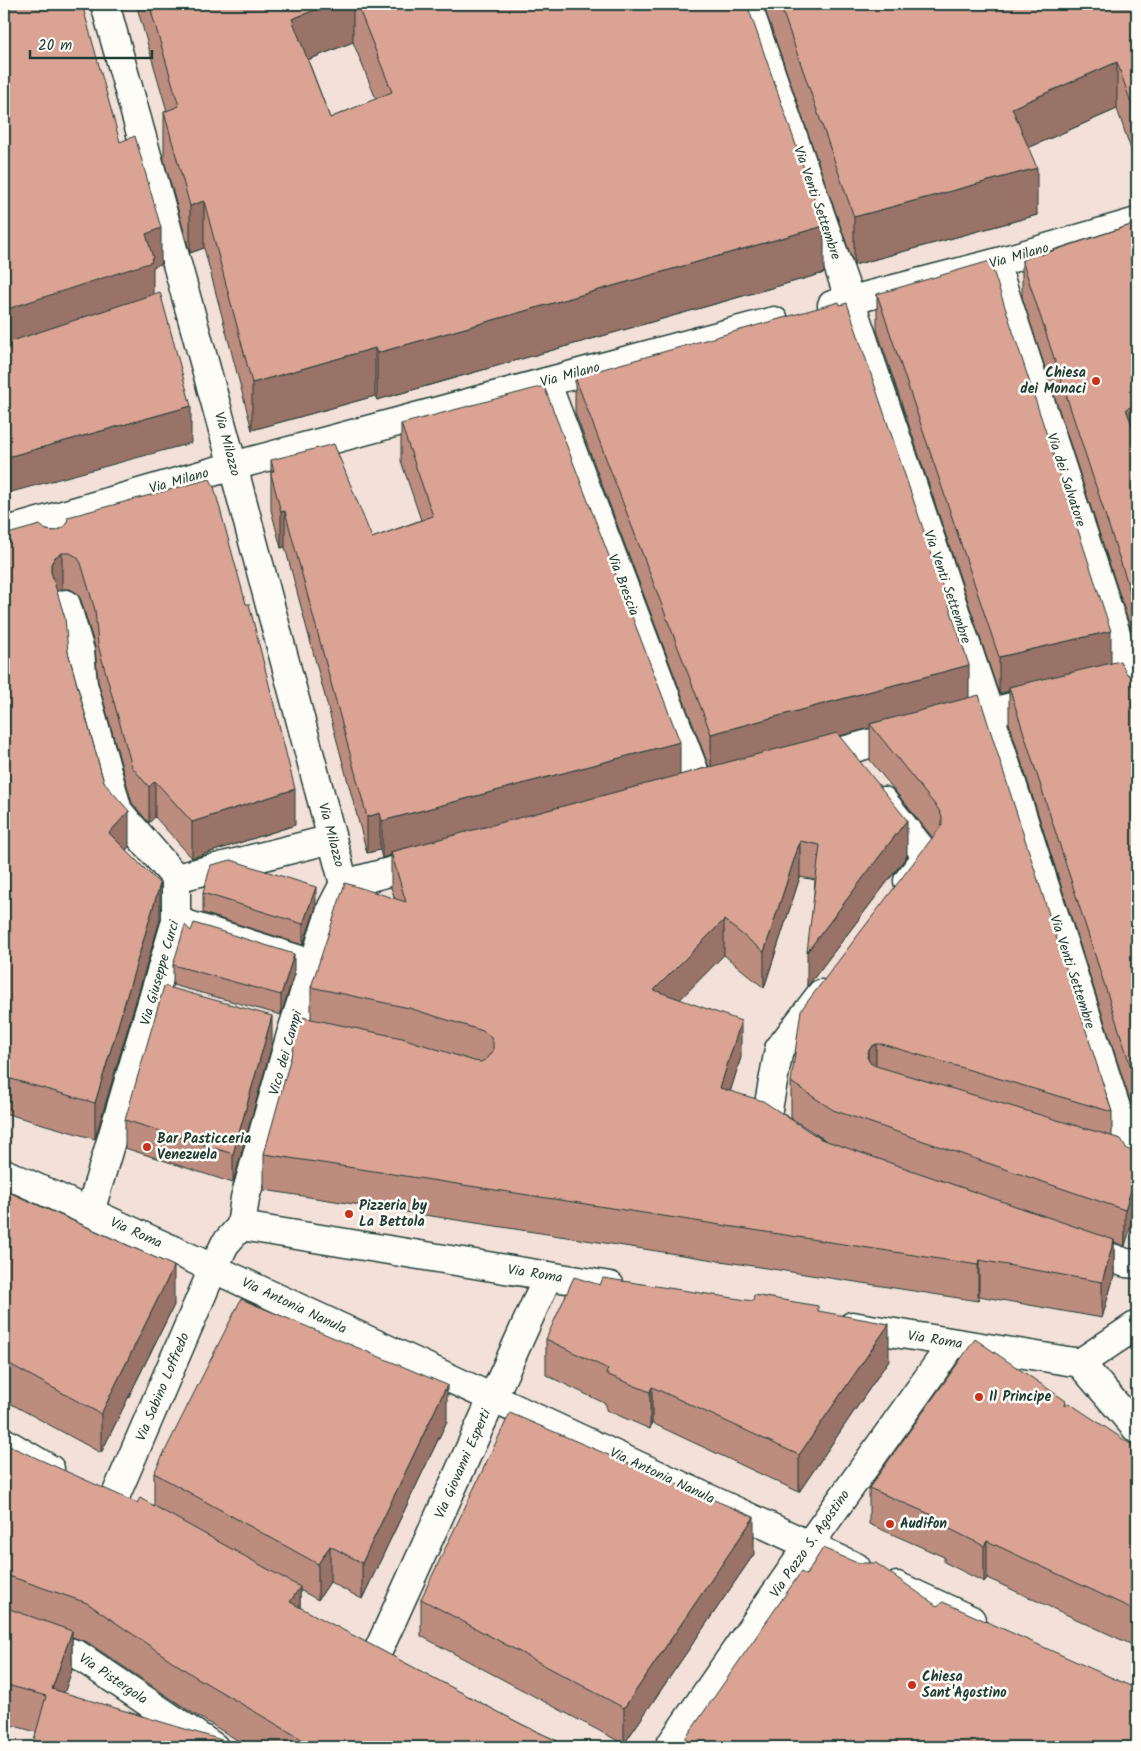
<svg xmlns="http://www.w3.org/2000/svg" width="1141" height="1751" font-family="Kalam,sans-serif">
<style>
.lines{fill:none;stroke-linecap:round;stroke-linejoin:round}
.pedestrian-casing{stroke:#1f3d34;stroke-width:31}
.minor-casing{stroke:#1f3d34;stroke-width:31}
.pedestrian{stroke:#fdfcf7;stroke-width:28}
.minor{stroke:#fdfcf7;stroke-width:28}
.wall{fill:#bc8c7f;stroke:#1f3d34;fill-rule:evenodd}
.shaded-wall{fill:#997268;stroke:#1f3d34}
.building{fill:#dba394;stroke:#1f3d34}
.poi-dot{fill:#c8321e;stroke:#fdfcf7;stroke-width:2}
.labels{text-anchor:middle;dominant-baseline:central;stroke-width:5;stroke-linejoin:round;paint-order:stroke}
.street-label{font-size:14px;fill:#1f3d34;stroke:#fdfcf7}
.poi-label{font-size:14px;font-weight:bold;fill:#1f3d34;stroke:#fdfcf7;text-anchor:start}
</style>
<rect width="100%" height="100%" fill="#f3e1d9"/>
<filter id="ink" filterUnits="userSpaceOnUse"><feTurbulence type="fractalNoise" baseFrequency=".02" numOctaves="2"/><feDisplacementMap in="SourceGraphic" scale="10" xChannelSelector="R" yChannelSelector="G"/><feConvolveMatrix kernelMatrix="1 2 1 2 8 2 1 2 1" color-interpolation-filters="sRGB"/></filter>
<g filter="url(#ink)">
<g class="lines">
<defs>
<g id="pedestrian">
<polyline points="883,801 927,856 908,881"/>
<polyline points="176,878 332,839"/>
<polyline points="176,921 313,964"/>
<polyline points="785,1133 766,1120 779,1049 821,994"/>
<polyline points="241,1226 245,1198 291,1034 332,907 344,884"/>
<polyline points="1078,1246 1126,1263 1137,1264"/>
</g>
<g id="minor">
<polyline points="105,4 233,466 344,884 427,862"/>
<polyline points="747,4 850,300 989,712 1137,1173"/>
<polyline points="995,263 1137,698"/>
<polyline points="832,305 995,263 1137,222"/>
<polyline points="546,382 701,789"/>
<polyline points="4,532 233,466 774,321"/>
<polyline points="66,604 80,651 83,684 118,811 176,878 176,921 90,1212"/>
<polyline points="949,722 1046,699"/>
<polyline points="814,759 905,734"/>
<polyline points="4,1173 193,1259 856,1567"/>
<polyline points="852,1326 1080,1363 1137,1429"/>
<polyline points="1080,1363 1137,1325"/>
<polyline points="4,1442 50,1469"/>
<polyline points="112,1504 213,1269 225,1244 241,1226 610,1286"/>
<polyline points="897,1586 971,1620"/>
<polyline points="4,1630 78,1655 214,1747"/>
<polyline points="378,1651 548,1276"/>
<polyline points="669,1747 809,1545 953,1343"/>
</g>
</defs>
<use href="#pedestrian" class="pedestrian-casing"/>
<use href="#minor" class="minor-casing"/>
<use href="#pedestrian" class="pedestrian"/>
<use href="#minor" class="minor"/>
</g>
<g class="wall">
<path d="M 136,4 L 747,4 L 824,273 L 377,400 L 375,396 L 252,430 L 204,248 L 190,253 L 164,160 L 164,112 L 167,111 ZM 353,42 L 376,99 L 330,118 L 308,60 Z"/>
<polygon points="763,4 1137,4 1137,167 1117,109 1028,148 1037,215 854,265"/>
<polygon points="1137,223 1137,648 1022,297 1022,260"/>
<polygon points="877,294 1111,663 1127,674 1133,677 1137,677 1137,1123 1009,723 1009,691 999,694 877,330"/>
<path d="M 575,377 L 969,697 L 1112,1112 L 1112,1136 L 1127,1149 L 1125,1246 L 1114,1242 L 1114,1276 L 1102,1318 L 979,1296 L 978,1301 L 264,1190 L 264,1154 L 311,1019 L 311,987 L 395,899 L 391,888 L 391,855 L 382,858 L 380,850 L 367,853 L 285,547 L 281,548 L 271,510 L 271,460 L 372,538 L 421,520 L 401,461 L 401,424 L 680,775 L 709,767 L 575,413 ZM 870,728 L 870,760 L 933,838 L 791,1082 L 791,1118 L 825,1140 L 730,1092 L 741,1057 L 680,999 L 724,955 L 764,988 L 800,877 L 815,880 L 807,987 L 907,856 L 839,736 Z"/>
<polygon points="63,528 295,825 192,858 155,817 149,823 132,803 98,681 95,647 81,600 77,593 70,589 62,589 57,592 68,652 103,779 129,847 126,850 160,920 95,1139 4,1113 4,535 46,530 55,531"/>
<polygon points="203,893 316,907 303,945 203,913"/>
<polygon points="191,931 294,974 281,1015 173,985 173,965"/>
<polygon points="272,1045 233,1183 125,1148 125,1120"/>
<polygon points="4,1190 174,1305 101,1453 4,1400"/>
<polygon points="600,1285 818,1311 889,1360 799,1492 652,1423 650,1429 606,1410 606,1404 546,1375 546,1339"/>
<polygon points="1066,1405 1137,1451 1137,1647 987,1578 984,1582 944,1562 944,1557 869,1524 869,1488"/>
<polygon points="447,1421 362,1599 330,1582 318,1600 300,1590 300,1608 521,1724 570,1747 249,1747 194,1714 87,1642 72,1637 72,1670 64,1693 36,1732 4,1723 4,1447 137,1503 154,1506 154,1473"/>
<polygon points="754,1554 624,1744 421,1636 421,1599"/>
<polygon points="806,1575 937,1606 1137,1747 685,1747 685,1739"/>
</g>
<g class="shaded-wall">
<polygon points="330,4 353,4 353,42 292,66 292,19"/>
<polygon points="1117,62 1117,109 1012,155 1012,108"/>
<polygon points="1037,168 1037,215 854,265 854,217"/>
<polygon points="204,201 204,248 190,253 190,206"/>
<polygon points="824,226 824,273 377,400 377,353"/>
<polygon points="161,228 161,264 153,267 153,295 4,347 4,310 146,234"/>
<polygon points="375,348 375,396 252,430 252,383"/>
<polygon points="1137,405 1137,442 1126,409"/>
<polygon points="191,406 191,443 4,494 4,458"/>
<polygon points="285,511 285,547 281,548 281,512"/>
<polygon points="62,553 62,589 55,593 51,600 51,564 55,557"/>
<polygon points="1111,631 1111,667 1009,687 1009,691 999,694 999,657"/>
<polygon points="969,665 969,701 870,724 870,728 711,770 711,734"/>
<polygon points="680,742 680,778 391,852 391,855 382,858 382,821"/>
<polygon points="155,781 155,817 149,823 149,787"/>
<polygon points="295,789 295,825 192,858 192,822"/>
<polygon points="129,811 129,847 109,869 109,833"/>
<polygon points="380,813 380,850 367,853 367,817"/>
<polygon points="907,820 907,856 807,987 807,952"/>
<polygon points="800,841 800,877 764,988 764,952"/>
<polygon points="160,884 160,920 95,1139 95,1103"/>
<polygon points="316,887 316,907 303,945 303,924"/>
<polygon points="724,920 724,955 654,1026 654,990"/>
<polygon points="294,954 294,974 281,1015 281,995"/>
<polygon points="272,1016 272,1045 233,1183 233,1154"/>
<polygon points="741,1021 741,1057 720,1124 720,1088"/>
<polygon points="876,1044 876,1080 868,1088 868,1052 871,1047"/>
<polygon points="1137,1170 1137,1206 1125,1246 1125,1210"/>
<polygon points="1114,1240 1114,1276 1102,1318 1102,1282"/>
<polygon points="979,1260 979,1296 978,1301 978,1265"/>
<polygon points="174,1266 174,1305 101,1453 101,1414"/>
<polygon points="889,1324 889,1360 799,1492 799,1455"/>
<polygon points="447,1385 447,1421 362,1599 362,1563"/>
<polygon points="652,1387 652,1423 650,1429 650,1392"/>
<polygon points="754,1517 754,1554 624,1744 624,1708"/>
<polygon points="987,1541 987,1578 984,1582 984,1546"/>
<polygon points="330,1546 330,1582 318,1600 318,1564"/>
<polygon points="300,1587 300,1626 290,1602"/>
<polygon points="72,1631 72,1670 52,1728 52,1689"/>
</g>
<g class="building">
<polygon points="4,4 82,4 120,142 135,136 161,228 146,234 153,258 151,259 152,262 4,310"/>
<polygon points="149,4 330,4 292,19 330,118 392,92 357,4 747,4 824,226 377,353 375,348 252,383 204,201 190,206 164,112 179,106"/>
<polygon points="780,4 1137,4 1137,120 1117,62 1012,108 1037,168 854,217"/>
<polygon points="1137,223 1137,405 1126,409 1137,439 1137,612 1022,260 1040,253 1040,255"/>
<polygon points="990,261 1111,631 999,657 877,294"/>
<polygon points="160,292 191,406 4,458 4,342 9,342"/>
<polygon points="839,302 840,305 847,303 969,665 711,734 575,377"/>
<polygon points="544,386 680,742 382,821 380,813 367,817 285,511 281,512 271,474 272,471 274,471 271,460 334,444 372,538 433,516 401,424"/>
<polygon points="210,479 214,487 246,604 249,604 295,789 192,822 155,781 149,787 132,767 98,645 95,610 81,563 77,557 70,553 62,553 55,557 51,564 51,572 65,618 68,652 103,779 106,785 129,811 109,833 160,884 95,1103 4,1077 4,535 40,525 46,530 55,531 63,528 67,522 68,517"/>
<polygon points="1120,661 1127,674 1133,677 1137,677 1137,1086 1009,687"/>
<polygon points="979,695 1112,1112 882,1044 876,1044 871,1047 868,1052 867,1057 870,1063 876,1066 1121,1139 1127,1149 1134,1152 1137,1152 1137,1170 1125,1210 833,1110 791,1082 801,1010 939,829 942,824 942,817 939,810 870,724"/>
<polygon points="837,733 907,820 807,952 820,845 800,841 764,952 724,920 654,990 741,1021 720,1088 763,1101 821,1139 1114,1240 1102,1282 979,1260 978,1265 264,1154 302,1017 402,1038 474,1061 481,1062 488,1058 493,1051 493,1043 490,1036 483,1031 409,1008 311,987 345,883 406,902 391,852"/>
<polygon points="231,860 316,887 303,924 203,893 211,865"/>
<polygon points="194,923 294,954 281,995 173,965 185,925 191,931"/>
<polygon points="164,986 272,1016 233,1154 125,1120"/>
<polygon points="4,1190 174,1266 101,1414 4,1361"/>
<polygon points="574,1277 600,1285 603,1278 753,1301 754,1295 818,1306 818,1311 889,1324 799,1455 652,1387 650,1392 606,1374 608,1369 546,1339"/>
<polygon points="241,1299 447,1385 362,1563 330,1546 318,1564 154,1473"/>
<polygon points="975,1339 1066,1401 1065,1406 1069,1403 1132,1445 1137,1451 1137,1611 987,1541 984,1546 944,1526 946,1521 869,1488"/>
<polygon points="510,1413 754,1517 624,1708 421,1599"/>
<polygon points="5,1444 137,1503 140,1498 300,1587 290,1602 521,1724 570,1747 315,1747 194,1676 87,1603 9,1576 4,1576 4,1447"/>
<polygon points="823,1548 857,1563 876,1563 937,1606 943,1602 1137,1689 1137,1747 701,1747 685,1739 801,1572 806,1575"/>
<polygon points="4,1607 72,1631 52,1689 245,1747 32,1747 46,1696 4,1684"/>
</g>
</g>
<g class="poi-dot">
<circle cx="1096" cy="381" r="5"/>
<circle cx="147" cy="1147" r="5"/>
<circle cx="349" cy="1214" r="5"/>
<circle cx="979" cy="1397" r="5"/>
<circle cx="890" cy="1524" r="5"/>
<circle cx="912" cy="1685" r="5"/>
</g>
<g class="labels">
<g class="street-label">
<text transform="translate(817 203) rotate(71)">Via Venti Settembre</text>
<text transform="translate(1019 256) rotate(-16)">Via Milano</text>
<text transform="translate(570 375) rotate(-15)">Via Milano</text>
<text transform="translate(227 444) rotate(75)">Via Milazzo</text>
<text transform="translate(1066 480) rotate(72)">Via dei Salvatore</text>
<text transform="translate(179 481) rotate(-16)">Via Milano</text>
<text transform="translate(623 585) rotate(69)">Via Brescia</text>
<text transform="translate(947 587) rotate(71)">Via Venti Settembre</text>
<text transform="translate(331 835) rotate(75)">Via Milazzo</text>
<text transform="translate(1072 972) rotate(72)">Via Venti Settembre</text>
<text transform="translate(160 973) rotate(-74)">Via Giuseppe Curci</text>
<text transform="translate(286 1053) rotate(-74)">Vico dei Campi</text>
<text transform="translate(136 1233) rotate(24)">Via Roma</text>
<text transform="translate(535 1274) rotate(9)">Via Roma</text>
<text transform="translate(294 1306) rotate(25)">Via Antonia Nanula</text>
<text transform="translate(935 1340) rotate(9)">Via Roma</text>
<text transform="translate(163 1387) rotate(-67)">Via Sabino Loffredo</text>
<text transform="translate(463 1464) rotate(-66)">Via Giovanni Esperti</text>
<text transform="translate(662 1476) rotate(25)">Via Antonia Nanula</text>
<text transform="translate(810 1544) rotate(-55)">Via Pozzo S. Agostino</text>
<text transform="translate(113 1679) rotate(34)">Via Pistergola</text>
</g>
<g class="poi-label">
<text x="1086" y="373" text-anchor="end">Chiesa<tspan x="1086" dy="16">dei Monaci</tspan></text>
<text x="157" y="1139">Bar Pasticceria<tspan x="157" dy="16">Venezuela</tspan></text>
<text x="359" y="1206">Pizzeria by<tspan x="359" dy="16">La Bettola</tspan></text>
<text x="989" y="1397">Il Principe</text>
<text x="900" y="1524">Audifon</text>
<text x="922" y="1677">Chiesa<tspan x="922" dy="16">Sant'Agostino</tspan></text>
</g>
</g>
<rect width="1141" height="1751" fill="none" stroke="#fdfcf7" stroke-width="20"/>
<rect x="10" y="10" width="1121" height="1731" fill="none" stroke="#1f3d34" stroke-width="2" filter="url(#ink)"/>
<path d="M30 50v8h122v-8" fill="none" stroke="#1f3d34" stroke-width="2.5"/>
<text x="38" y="50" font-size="15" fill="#1f3d34" stroke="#fdfcf7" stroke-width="4" paint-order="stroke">20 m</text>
</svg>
